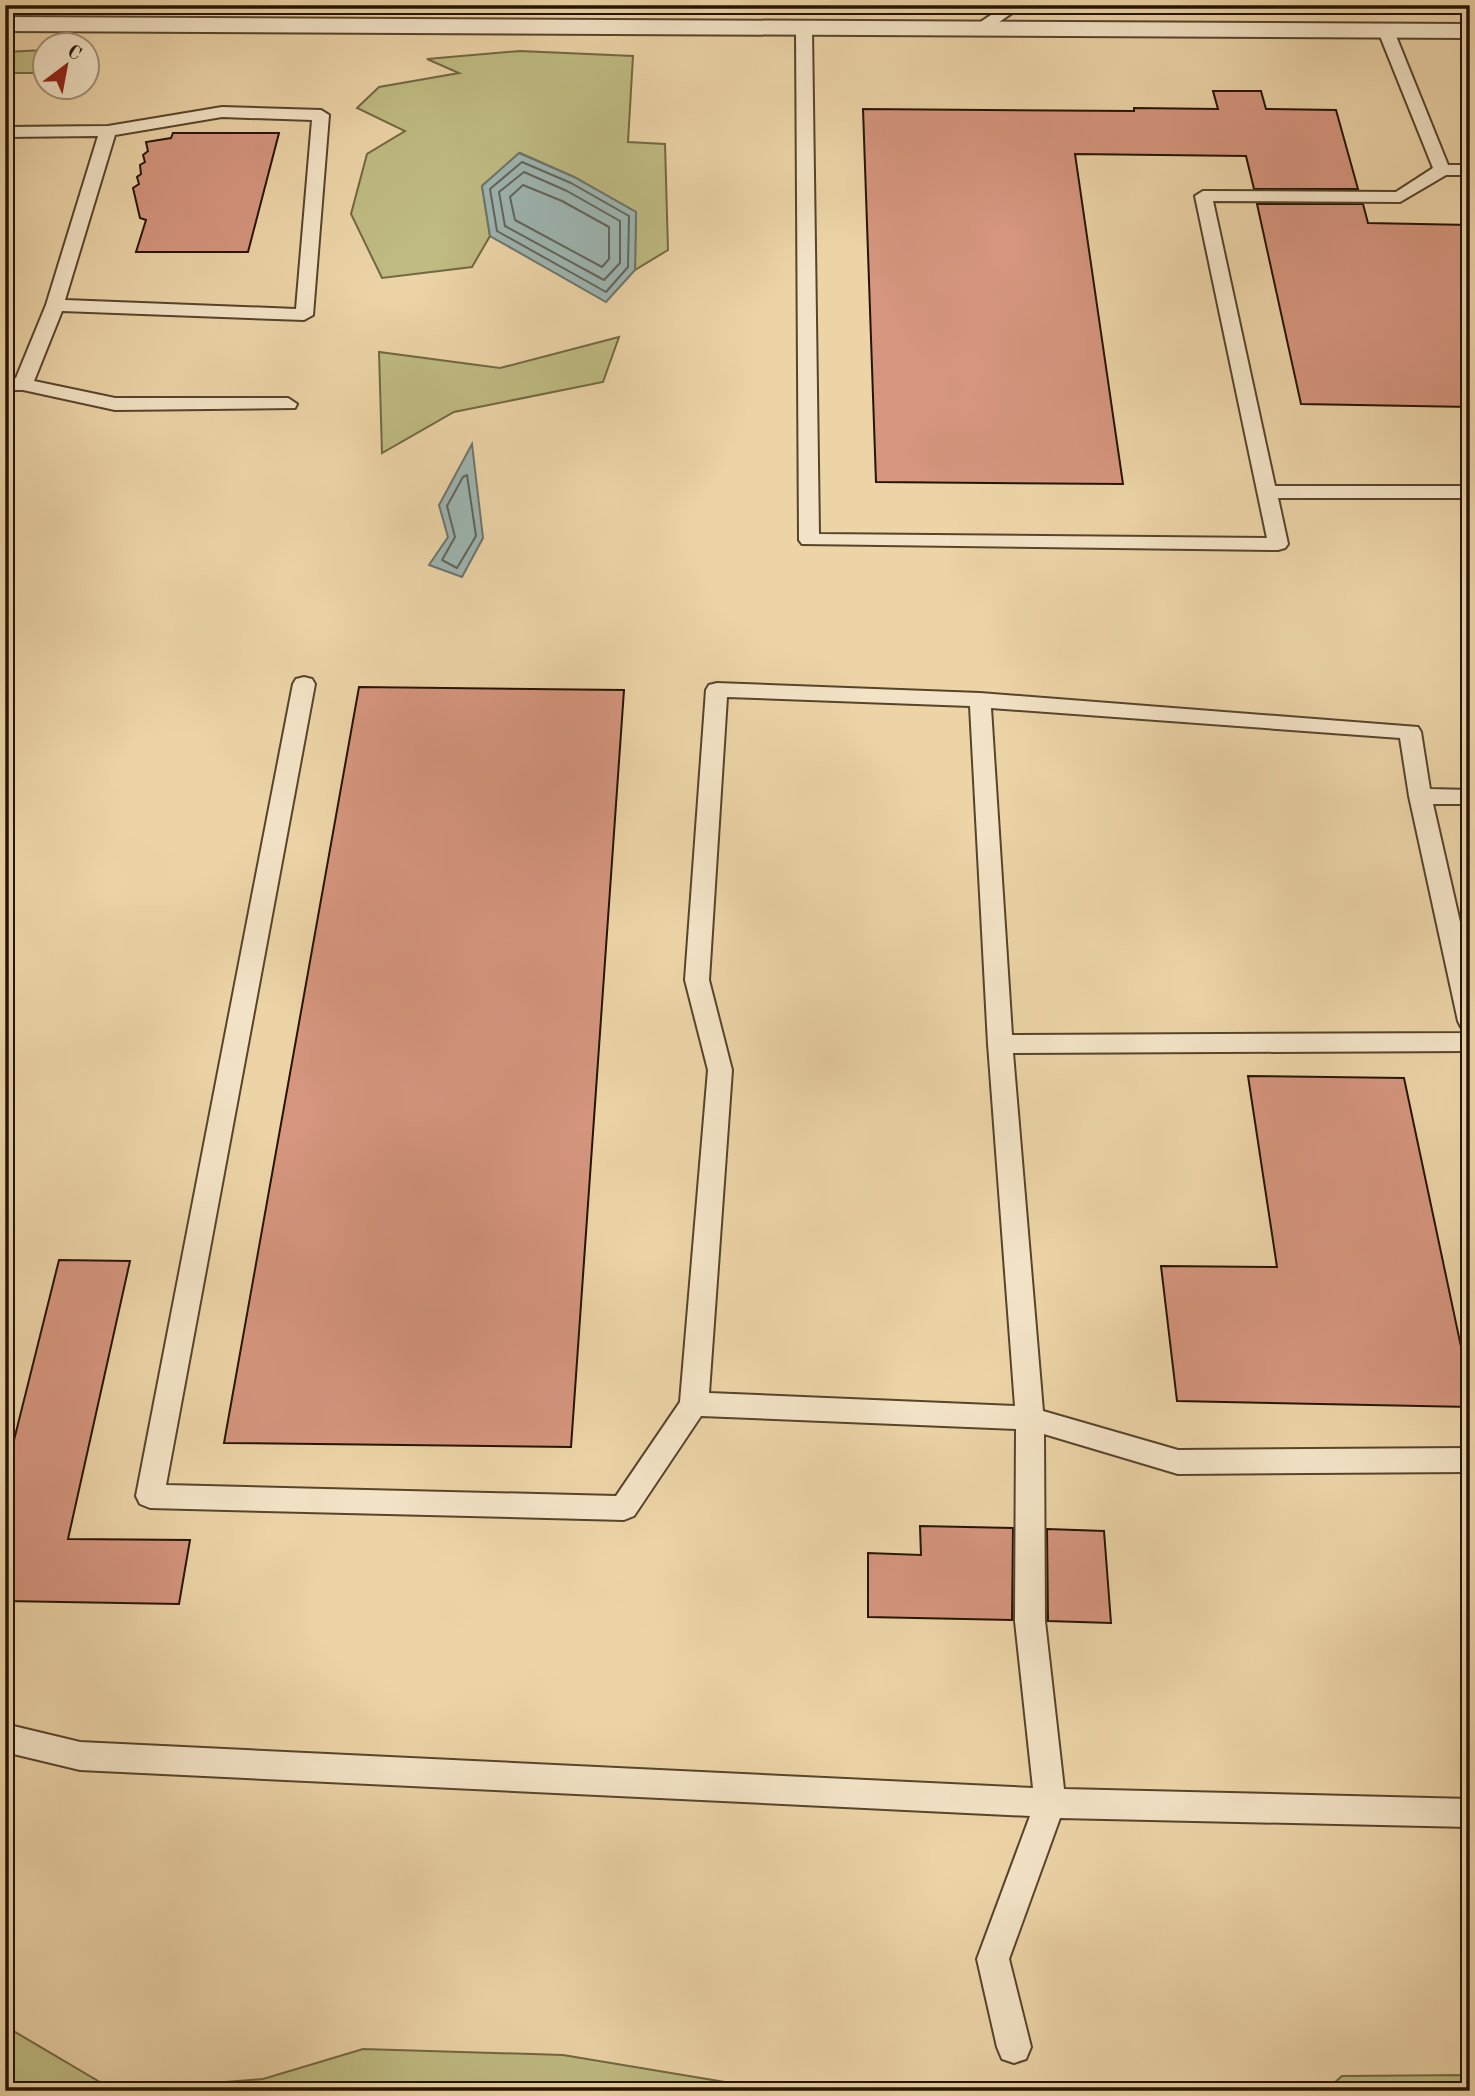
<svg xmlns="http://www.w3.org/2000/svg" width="1475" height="2096" font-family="'Old Standard TT',serif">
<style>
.green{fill:#bfbb82;stroke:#726842;stroke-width:2}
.water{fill:#9db5b2;stroke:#6d756c;stroke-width:2}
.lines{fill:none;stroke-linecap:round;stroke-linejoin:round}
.shore{stroke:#61645a;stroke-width:2}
.building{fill:#d5957e;stroke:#251402;stroke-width:2}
.service-casing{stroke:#57442b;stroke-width:4}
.tertiary-casing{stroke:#57442b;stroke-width:4}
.service{fill:#f3e3c6;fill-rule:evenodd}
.tertiary{fill:#f3e3c6;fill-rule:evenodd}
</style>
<rect width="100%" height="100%" fill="#ecd4a7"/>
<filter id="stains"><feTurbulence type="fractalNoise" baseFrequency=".00286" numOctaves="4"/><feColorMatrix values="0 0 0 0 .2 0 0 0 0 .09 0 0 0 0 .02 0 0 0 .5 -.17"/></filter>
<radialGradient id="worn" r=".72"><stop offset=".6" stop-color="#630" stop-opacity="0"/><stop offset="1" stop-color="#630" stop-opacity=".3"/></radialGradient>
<g class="green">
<polygon points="45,50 45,73 5,73 5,52"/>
<polygon points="520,51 633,56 628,142 665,144 668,250 635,270 636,212 574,177 520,153 482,186 490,236 472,267 382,278 351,214 367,154 405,131 357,108 379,87 459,73 427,59"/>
<polygon points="619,337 603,382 454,412 382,453 379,352 500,368"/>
<polygon points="5,2026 115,2091 5,2091"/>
<polygon points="363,2049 563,2055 761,2088 759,2091 116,2091 263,2079"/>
<polygon points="1470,2075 1470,2091 1325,2091 1342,2076"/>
</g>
<g class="water">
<polygon points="519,153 574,177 636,212 635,270 606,302 490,236 482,186"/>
<polygon points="472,444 483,538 462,577 429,565 448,537 439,505"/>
</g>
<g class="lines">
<g class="shore">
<polygon points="522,162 571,183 629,216 628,267 606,292 497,231 490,189"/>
<polygon points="524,172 567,191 620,221 620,263 604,280 505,226 499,192"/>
<polygon points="523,185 562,201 609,227 609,259 602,267 515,220 510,197"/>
<polygon points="467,475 476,536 457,568 442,560 455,537 447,506 463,477"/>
</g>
</g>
<g class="building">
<polygon points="1213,91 1261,91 1266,109 1336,110 1358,189 1254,189 1246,156 1075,154 1123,484 876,482 863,109 1134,111 1134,108 1218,109"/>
<polygon points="173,133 279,133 248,252 136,252 146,220 140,218 133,188 139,184 137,177 141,174 140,165 145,162 143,155 148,151 146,142 171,138"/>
<polygon points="1257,204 1363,204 1368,223 1470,225 1470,407 1301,404"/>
<polygon points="359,687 624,690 571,1447 224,1443"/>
<polygon points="1248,1076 1404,1078 1470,1389 1470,1407 1177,1401 1161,1266 1277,1267"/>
<polygon points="59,1260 130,1261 68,1539 190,1540 179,1604 5,1601 5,1476"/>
<polygon points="920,1526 1013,1528 1012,1620 868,1617 868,1553 921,1555"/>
<polygon points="1047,1529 1104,1531 1111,1623 1048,1621"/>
</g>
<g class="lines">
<defs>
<g id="service">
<polygon points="1006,5 1024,5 986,31 976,31 973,28 976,25"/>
<polygon points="804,25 812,30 819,534 1267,538 1195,196 1203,191 1396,192 1433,168 1378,31 1386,26 1394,31 1448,165 1470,165 1470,175 1446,175 1400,202 1213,201 1275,486 1470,486 1470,498 1278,498 1288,544 1285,548 1278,550 802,544 799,540 796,30"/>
<path d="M 222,107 L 321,110 L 329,115 L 313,315 L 304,320 L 62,311 L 34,381 L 115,398 L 288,398 L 297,404 L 295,408 L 115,410 L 23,390 L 5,390 L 5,378 L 16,378 L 46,305 L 98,136 L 5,137 L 5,127 L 108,126 ZM 222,117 L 312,120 L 296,309 L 65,300 L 115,135 Z"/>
<path d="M 304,677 L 312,679 L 315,684 L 166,1485 L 616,1496 L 680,1402 L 708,1070 L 685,980 L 706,690 L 709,685 L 717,683 L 980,693 L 1418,727 L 1421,732 L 1430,789 L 1470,790 L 1470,804 L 1433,804 L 1470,966 L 1470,1030 L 1461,1027 L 1458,1021 L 1409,796 L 1400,738 L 991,708 L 1012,1035 L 1470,1033 L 1470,1051 L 1013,1053 L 1043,1411 L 1178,1450 L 1470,1448 L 1470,1472 L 1178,1474 L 1044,1434 L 1045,1621 L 1064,1789 L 1470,1799 L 1470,1827 L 1060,1818 L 1009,1959 L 1031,2047 L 1026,2059 L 1014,2063 L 1002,2059 L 997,2047 L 977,1959 L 1030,1816 L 80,1770 L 5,1752 L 5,1724 L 80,1742 L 1033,1788 L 1015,1621 L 1016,1429 L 701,1416 L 634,1516 L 624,1520 L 150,1508 L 140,1504 L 136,1496 L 293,684 L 296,679 ZM 727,697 L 970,706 L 988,1044 L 1015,1406 L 709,1393 L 732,1070 L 709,980 Z"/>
</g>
<polygon id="tertiary" points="5,17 1470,24 1470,38 5,31"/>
</defs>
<use href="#service" class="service-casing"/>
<use href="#tertiary" class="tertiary-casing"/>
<use href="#service" class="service"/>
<use href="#tertiary" class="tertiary"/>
</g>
<rect width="1475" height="2096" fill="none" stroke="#ecd4a7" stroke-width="28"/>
<rect x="7" y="7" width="1461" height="2082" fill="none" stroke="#251402" stroke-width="3.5"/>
<rect x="14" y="14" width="1447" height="2068" fill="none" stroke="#251402" stroke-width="2"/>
<g transform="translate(66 66) rotate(32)"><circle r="33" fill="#f3e3c6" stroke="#a19078" stroke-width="2"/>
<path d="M0-5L12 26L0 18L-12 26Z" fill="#8f2418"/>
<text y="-10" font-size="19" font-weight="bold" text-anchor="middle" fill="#251402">С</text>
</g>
<rect width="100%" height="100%" filter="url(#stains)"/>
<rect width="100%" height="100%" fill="url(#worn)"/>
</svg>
